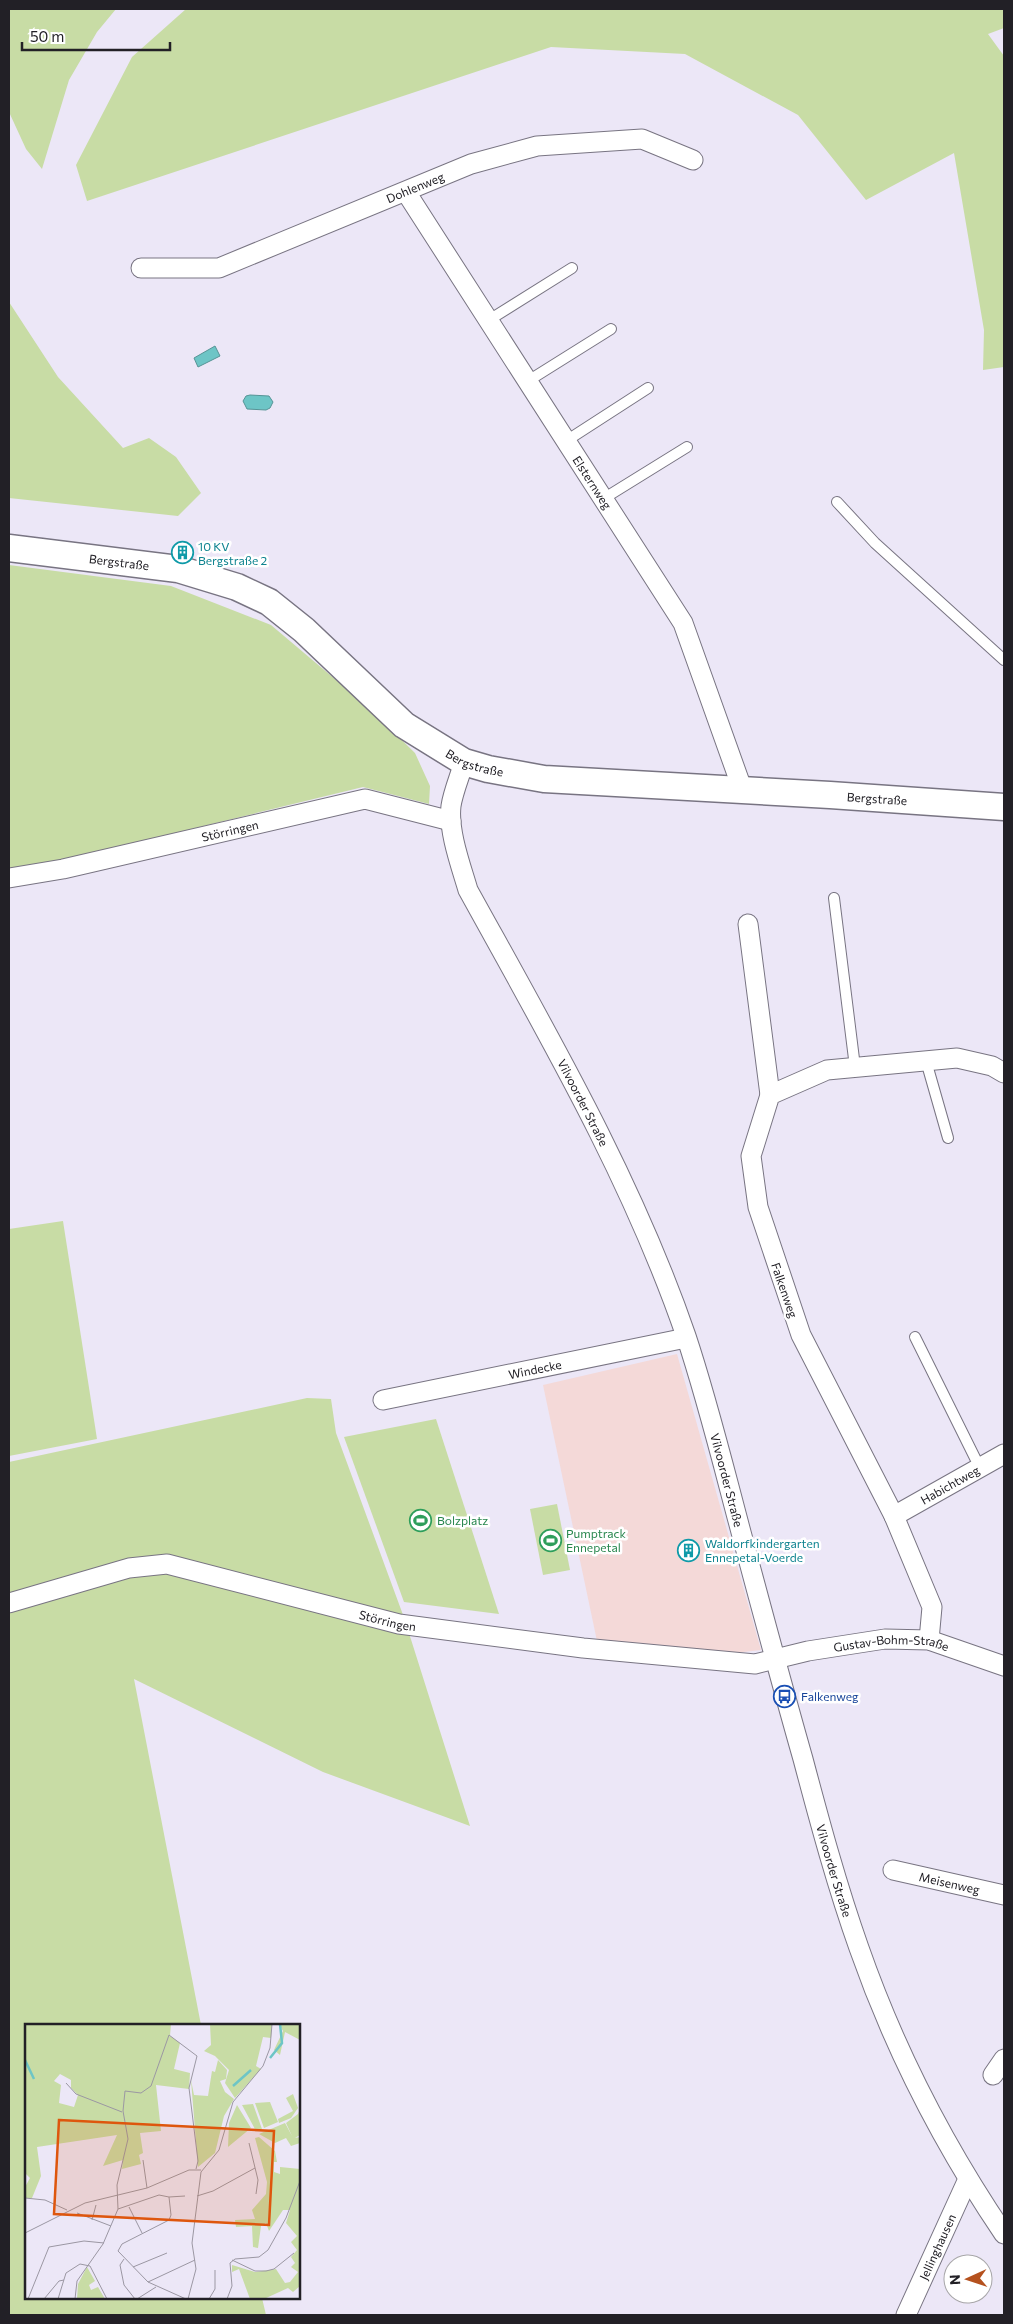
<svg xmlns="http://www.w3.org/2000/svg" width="1013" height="2324" font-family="Commissioner,sans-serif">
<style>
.education{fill:#f4d9d8}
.green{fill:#c8dca5}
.water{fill:#6dc5c6;stroke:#569496}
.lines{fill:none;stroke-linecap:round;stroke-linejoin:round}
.lane-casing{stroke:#787482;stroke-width:12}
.street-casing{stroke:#787482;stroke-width:21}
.secondary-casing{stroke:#787482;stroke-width:29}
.lane{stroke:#fff;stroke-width:10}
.street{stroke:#fff;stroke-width:19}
.secondary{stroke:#fff;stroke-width:26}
.labels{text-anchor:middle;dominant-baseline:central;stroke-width:5;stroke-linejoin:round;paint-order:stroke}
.street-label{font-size:12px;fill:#222026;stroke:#fff}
.culture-label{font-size:12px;fill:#0d838f;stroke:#fff;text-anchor:start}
.leisure-label{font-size:12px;fill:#27864d;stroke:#fff;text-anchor:start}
.transit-label{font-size:12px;fill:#164399;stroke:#fff;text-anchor:start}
.inset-river{fill:none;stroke:#6dc5c6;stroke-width:2.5}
.inset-road{fill:none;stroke:#9b97a3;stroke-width:1}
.view{fill:#de560d;fill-opacity:0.15;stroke:#de560d;stroke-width:2.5}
.inset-edge{fill:none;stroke:#222026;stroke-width:2.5}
</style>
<rect width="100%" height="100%" fill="#ece7f7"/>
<polygon class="education" points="677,1354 761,1650 735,1653 597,1641 543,1385"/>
<g class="green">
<polygon points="9,9 116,9 97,32 69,80 42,169 26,149 9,112"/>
<polygon points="186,9 1004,9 1004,28 988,34 1004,56 1004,367 983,370 984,330 954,153 866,200 798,115 685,54 551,47 87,201 76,165 132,57"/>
<polygon points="9,302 58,377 123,448 149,438 176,457 201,493 178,516 9,498"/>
<polygon points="9,565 171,586 271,625 368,707 415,753 430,786 429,804 363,787 60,861 9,868"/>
<polygon points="63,1221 97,1439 9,1456 9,1229"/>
<polygon points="307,1398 331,1399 336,1433 406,1623 167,1560 9,1599 9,1462"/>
<polygon points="436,1419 499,1614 404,1602 344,1437"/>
<polygon points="557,1504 570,1570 543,1575 530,1509"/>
<polygon points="153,1568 408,1630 470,1826 323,1772 134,1679 201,2025 26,2025 26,2298 262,2298 266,2315 9,2315 9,1608"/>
</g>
<g class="water">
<polygon points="215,346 220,356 198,367 194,358"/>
<polygon points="250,395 269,396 273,402 270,408 266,410 247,409 243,401 246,396"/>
</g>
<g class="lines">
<defs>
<g id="lane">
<polyline points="489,320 572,268"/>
<polyline points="528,381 611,329"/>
<polyline points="566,441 648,388"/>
<polyline points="603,499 687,447"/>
<polyline points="837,502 875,543 1004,660"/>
<polyline points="834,898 855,1067"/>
<polyline points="926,1061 948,1138"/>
<polyline points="915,1337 980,1468"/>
</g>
<g id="street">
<path id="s1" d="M 406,192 L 683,623 L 743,791"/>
<path id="s2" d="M 141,268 L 219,268 L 471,164 L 537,146 L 642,139 L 693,160"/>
<path id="s3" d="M 464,762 C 460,776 453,792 451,806 C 448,831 461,866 468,890 C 548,1035 632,1179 686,1336 C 709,1405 726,1477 745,1547 C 764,1618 783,1689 803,1759 C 820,1823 837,1886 859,1948 C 894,2048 945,2147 1004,2234"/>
<path id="s4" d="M 9,878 L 63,869 L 365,799 L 451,821"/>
<polyline points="748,924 770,1095"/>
<path id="s5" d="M 383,1400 L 686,1338"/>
<path id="s6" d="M 894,1516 L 1004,1454"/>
<path id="s7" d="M 9,1603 L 129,1568 L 167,1564 L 399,1624 L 583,1648 L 755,1664 L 808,1651 L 885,1639 L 929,1640 L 1004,1666"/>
<polyline points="929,1640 932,1607 894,1516 801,1335 758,1207 751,1156 770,1095 827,1070 957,1058 992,1066 1004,1073"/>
<path id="s8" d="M 893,1870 L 1004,1895"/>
<polyline points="993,2075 1004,2059"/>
<path id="s9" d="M 906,2315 L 968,2179"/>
</g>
<g id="secondary">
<path id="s10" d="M 9,548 L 178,569 L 237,587 L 269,602 L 304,630 L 404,725 L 464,762 L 488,769 L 544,779 L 830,795 L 1004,807"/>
</g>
</defs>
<use href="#lane" class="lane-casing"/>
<use href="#street" class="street-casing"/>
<use href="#secondary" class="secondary-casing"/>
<use href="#lane" class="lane"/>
<use href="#street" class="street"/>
<use href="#secondary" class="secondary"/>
</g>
<defs>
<symbol id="building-ring" viewBox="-11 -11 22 22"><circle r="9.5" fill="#fff" stroke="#0f9aa8" stroke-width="1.5"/><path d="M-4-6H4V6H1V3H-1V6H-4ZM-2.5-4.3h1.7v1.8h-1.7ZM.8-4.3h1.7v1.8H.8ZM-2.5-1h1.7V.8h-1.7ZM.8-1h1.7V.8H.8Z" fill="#0f9aa8"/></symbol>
<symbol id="stadium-ring" viewBox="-11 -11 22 22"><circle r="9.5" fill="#fff" stroke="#2e9e5b" stroke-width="1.5"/><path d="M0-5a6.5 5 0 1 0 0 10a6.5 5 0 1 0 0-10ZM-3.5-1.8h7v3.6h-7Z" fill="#2e9e5b"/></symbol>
<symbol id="bus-ring" viewBox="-11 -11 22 22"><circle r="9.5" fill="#fff" stroke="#1a4fb4" stroke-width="1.5"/><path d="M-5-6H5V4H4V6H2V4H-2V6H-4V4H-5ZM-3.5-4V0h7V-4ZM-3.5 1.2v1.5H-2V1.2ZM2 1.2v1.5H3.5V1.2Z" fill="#1a4fb4"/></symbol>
</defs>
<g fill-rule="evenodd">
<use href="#building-ring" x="170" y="540" width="25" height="25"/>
<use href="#stadium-ring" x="408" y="1508" width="25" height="25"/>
<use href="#stadium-ring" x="538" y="1528" width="25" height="25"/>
<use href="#building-ring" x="676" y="1538" width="25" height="25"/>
<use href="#bus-ring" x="772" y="1684" width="25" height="25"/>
</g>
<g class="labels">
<g class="street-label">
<text stroke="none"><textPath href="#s2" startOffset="290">Dohlenweg</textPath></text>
<text stroke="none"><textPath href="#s1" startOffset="345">Elsternweg</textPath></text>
<text stroke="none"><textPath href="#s10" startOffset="111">Bergstraße</textPath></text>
<text stroke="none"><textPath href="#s10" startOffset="531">Bergstraße</textPath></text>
<text stroke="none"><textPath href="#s10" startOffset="936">Bergstraße</textPath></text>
<text stroke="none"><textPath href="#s4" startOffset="226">Störringen</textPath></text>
<text stroke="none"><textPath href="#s3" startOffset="374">Vilvoorder Straße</textPath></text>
<text transform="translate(785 1290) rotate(71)">Falkenweg</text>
<text stroke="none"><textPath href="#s5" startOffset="155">Windecke</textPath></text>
<text stroke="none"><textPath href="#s3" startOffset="779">Vilvoorder Straße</textPath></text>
<text stroke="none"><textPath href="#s6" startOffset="64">Habichtweg</textPath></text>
<text stroke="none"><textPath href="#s7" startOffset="391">Störringen</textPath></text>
<text stroke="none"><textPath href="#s7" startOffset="900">Gustav-Bohm-Straße</textPath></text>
<text stroke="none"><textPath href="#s3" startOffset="1184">Vilvoorder Straße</textPath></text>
<text stroke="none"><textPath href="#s8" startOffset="58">Meisenweg</textPath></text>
<text stroke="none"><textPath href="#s9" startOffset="75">Jellinghausen</textPath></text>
</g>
<g class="culture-label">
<text x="198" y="546">10 KV<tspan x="198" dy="14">Bergstraße 2</tspan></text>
<text x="705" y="1543">Waldorfkindergarten<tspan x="705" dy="14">Ennepetal-Voerde</tspan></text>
</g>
<g class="leisure-label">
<text x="437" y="1520">Bolzplatz</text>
<text x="566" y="1533">Pumptrack<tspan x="566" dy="14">Ennepetal</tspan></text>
</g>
<g class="transit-label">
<text x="801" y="1696">Falkenweg</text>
</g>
</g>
<g transform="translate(25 2024)">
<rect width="275" height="275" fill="#ece7f7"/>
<path d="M 0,0 L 146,0 L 145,12 L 155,19 L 149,45 L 165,49 L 164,65 L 131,61 L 136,107 L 115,109 L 118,129 L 114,131 L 116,140 L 97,145 L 98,136 L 78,142 L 92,111 L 12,123 L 16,152 L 7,174 L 0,174 L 0,163 L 5,154 L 0,149 ZM 35,50 L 46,56 L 46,64 L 53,71 L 49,83 L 34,79 L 36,61 L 29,57 ZM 185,0 L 247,0 L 246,14 L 238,13 L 231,42 L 236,45 L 210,74 L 200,59 L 204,46 L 190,32 L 179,27 L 186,21 ZM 254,0 L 275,0 L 275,16 L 260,8 L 255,31 L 249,26 L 258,7 ZM 193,36 L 202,46 L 201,55 L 195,57 L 200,68 L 209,75 L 199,92 L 190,129 L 173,143 L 166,56 L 169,71 L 183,72 L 187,47 L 190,48 ZM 268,70 L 273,84 L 266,94 L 254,99 L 253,95 L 268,87 L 261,74 ZM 245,78 L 253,98 L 239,104 L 230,79 ZM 228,80 L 237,105 L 231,107 L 217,81 ZM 212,81 L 226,104 L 203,123 L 204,99 ZM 275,85 L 275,111 L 270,114 L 275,113 L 275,119 L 266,122 L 261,114 L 250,119 L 234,110 L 260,99 L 267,112 L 261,99 L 273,90 ZM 234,113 L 250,127 L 252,138 L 249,138 L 249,148 L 255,150 L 255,143 L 275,145 L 275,262 L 268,268 L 263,264 L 239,275 L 225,275 L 214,245 L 207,248 L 207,241 L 230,248 L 251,245 L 260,259 L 265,258 L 273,248 L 266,243 L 270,239 L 266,233 L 272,226 L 266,218 L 272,212 L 261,199 L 265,186 L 258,186 L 244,207 L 241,199 L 236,202 L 233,224 L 228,223 L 227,202 L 211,203 L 210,196 L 230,195 L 227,186 L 241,170 L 242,158 L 230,114 ZM 62,243 L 70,257 L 64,261 L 66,266 L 73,263 L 80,275 L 52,275 L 53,260 Z" fill="#c8dca5" fill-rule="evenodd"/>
<path class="inset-river" d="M 245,34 L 257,19 L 255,0M 0,36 L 9,55M 208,62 L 226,46"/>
<path class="inset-road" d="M 41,59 L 51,70 L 97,88M 224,119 L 233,156 L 231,170M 118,136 L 122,164M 172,172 L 188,167 L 230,144M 144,173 L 160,172M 0,174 L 20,176 L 42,186M 104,183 L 117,209M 93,185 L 134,171 L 144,173 L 146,191 L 144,196 L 97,220 L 93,227 L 123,258 L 161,275M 52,189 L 86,202M 67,196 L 71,181M 0,209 L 60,179 L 122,164 L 164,146 L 176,146M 99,235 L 95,241 L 99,261 L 110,275M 207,236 L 230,247 L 241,247 L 249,245 L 269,229M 108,243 L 142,229M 123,258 L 170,236M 3,275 L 24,223 L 59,217 L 79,219M 19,275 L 34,257 L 39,256M 33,275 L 41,249 L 55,240 L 65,242 L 82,275M 50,275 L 52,257 L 78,220 L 93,185 L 92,161 L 103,115 L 98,87 L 100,67 L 116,69 L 126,62 L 144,11 L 172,32 L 164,64 L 173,137 L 171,145M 112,275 L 131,263M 163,275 L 171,245 L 167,219 L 176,148 L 194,126 L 208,78 L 238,42 L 245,24 L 247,0M 184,275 L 190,265 L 190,246M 202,275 L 207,262 L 205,239 L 210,235 L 234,233 L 243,226 L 261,194 L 275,157"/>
<path class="view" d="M 34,96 L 249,107 L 244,201 L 29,190 Z"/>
<rect width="275" height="275" class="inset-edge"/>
</g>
<rect width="1013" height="2324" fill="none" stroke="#222026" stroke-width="20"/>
<g transform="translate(968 2279) rotate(267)"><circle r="24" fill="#ffffff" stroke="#a7a6a8"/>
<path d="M0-4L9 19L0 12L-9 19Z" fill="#b5511e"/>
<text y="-8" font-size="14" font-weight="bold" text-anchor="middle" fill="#222026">N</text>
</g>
<path d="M22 42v8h148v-8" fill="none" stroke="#222026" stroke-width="2.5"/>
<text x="30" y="42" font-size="15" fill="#222026" stroke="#ffffff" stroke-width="4" paint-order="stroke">50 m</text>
</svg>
